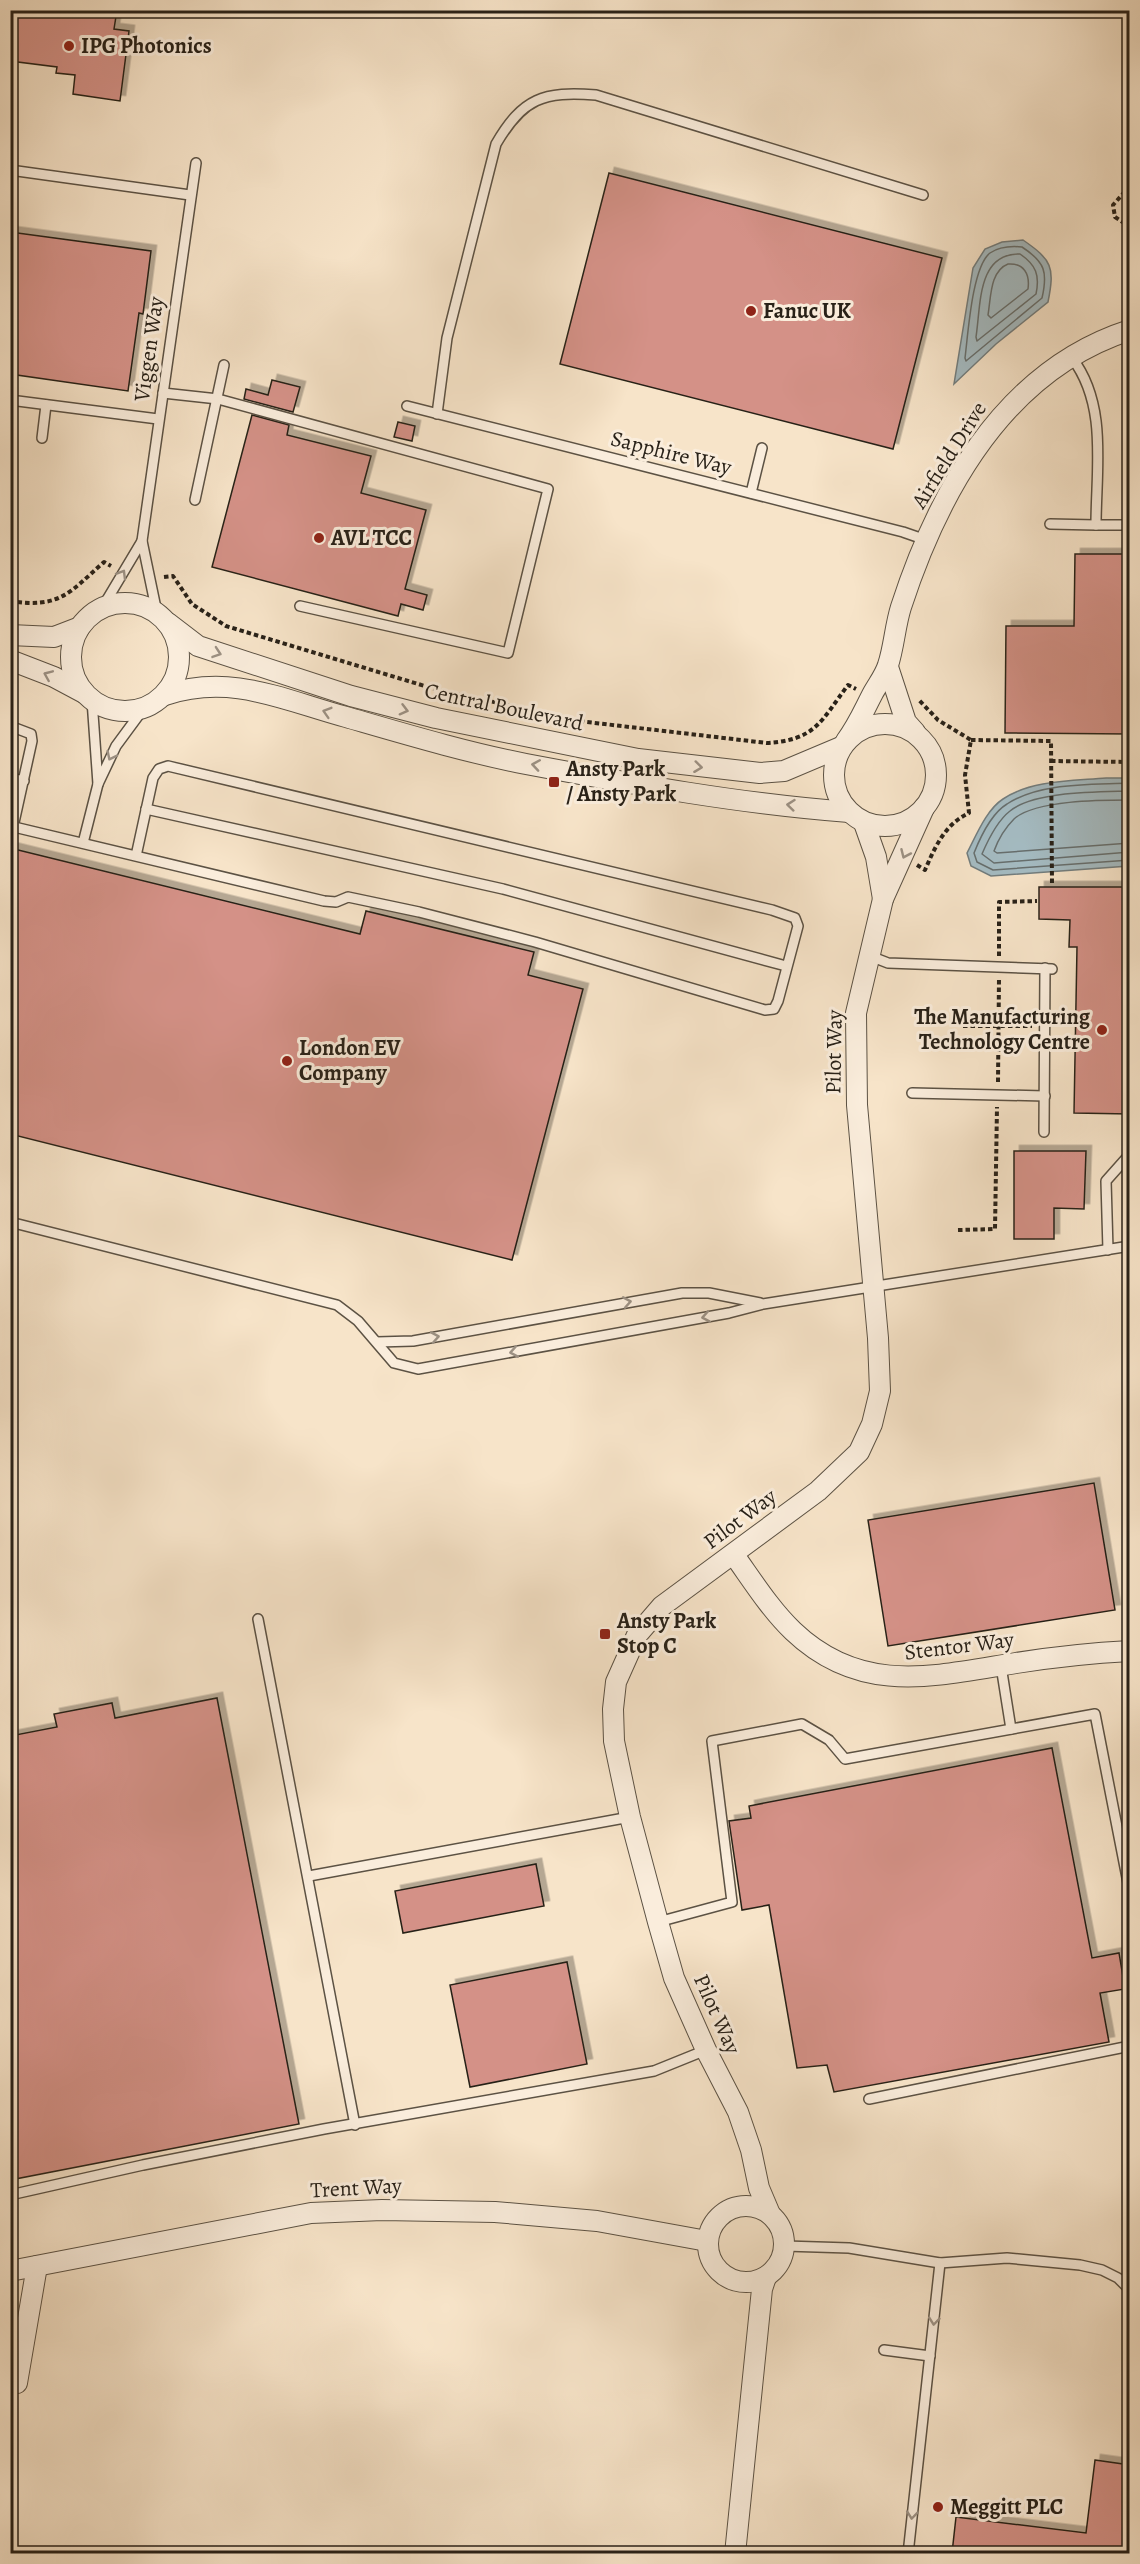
<svg xmlns="http://www.w3.org/2000/svg" width="1140" height="2564" font-family="Alegreya,serif">
<style>
.water{fill:#a4bbc2;stroke:#727d7e;stroke-width:1.5}
.lines{fill:none;stroke-linecap:round;stroke-linejoin:round}
.shore{stroke:#666e6d;stroke-width:1.5}
.building{fill:#d49187;stroke:#282118;stroke-width:1.5;filter:url(#shadow)}
.lane-casing{stroke:#5c5244;stroke-width:12}
.street-casing{stroke:#5c5244;stroke-width:22}
.path{stroke:#282118;stroke-width:4;stroke-dasharray:4.5 3;stroke-linecap:butt}
.lane{stroke:#faeddc;stroke-width:9}
.street{stroke:#faeddc;stroke-width:20}
.oneway{stroke:#9c9184}
.poi-dot{fill:#8f2418;stroke:#faeddc;stroke-width:2}
.labels{text-anchor:middle;dominant-baseline:central;stroke-width:6;stroke-linejoin:round;paint-order:stroke}
.poi-label{font-size:22px;font-weight:bold;fill:#282118;stroke:#faeddc;text-anchor:start}
.street-label{font-size:22px;fill:#282118;stroke:#faeddc}
</style>
<defs>
<filter id="shadow"><feDropShadow dx="5.5" dy="-5.5" stdDeviation="0" flood-color="#0004"/></filter>
</defs>
<rect width="100%" height="100%" fill="#f7e4c9"/>
<filter id="stains"><feTurbulence type="fractalNoise" baseFrequency=".00333" numOctaves="4"/><feColorMatrix values="0 0 0 0 .2 0 0 0 0 .09 0 0 0 0 .02 0 0 0 .5 -.17"/></filter>
<radialGradient id="worn" r=".72"><stop offset=".6" stop-color="#630" stop-opacity="0"/><stop offset="1" stop-color="#630" stop-opacity=".3"/></radialGradient>
<g class="water">
<path d="M 1023,240 C 1052,260 1055,267 1048,302 L 996,344 L 954,384 L 973,268 L 985,249 L 1002,242 Z"/>
<path d="M 1106,778 L 1129,778 L 1129,866 L 991,876 L 971,866 L 967,853 C 976,836 986,810 1003,799 C 1031,780 1073,781 1106,778 Z"/>
</g>
<g class="lines">
<g class="shore">
<path d="M 1022,247 C 1045,262 1048,272 1042,298 L 966,361 L 965,358 C 968,335 972,267 990,253 C 999,247 1012,246 1022,247 Z"/>
<path d="M 1020,254 C 1036,265 1040,275 1036,294 L 977,341 L 976,337 C 981,305 977,253 1020,254 Z"/>
<path d="M 1008,264 C 1024,263 1030,274 1028,289 L 991,318 L 988,315 C 991,297 990,271 1008,264 Z"/>
<path d="M 1130,783 C 1091,785 1040,782 1007,804 C 992,813 980,838 974,853 L 977,862 L 993,870 L 1130,860"/>
<path d="M 1130,791 C 1099,792 1034,791 1010,811 C 997,821 988,840 982,854 L 994,863 L 1130,852"/>
<path d="M 1130,800 C 1102,800 1035,800 1014,819 C 1006,827 998,840 994,851 L 997,853 L 1130,843"/>
</g>
</g>
<g class="building">
<polygon points="10,10 117,10 114,29 129,31 120,101 73,94 75,75 56,73 57,67 10,61"/>
<polygon points="609,173 942,258 893,449 560,364"/>
<polygon points="10,232 151,251 143,314 139,313 128,391 10,374"/>
<polygon points="272,380 300,387 293,412 244,399 246,389 268,395"/>
<polygon points="252,415 289,425 287,435 371,456 361,493 426,510 405,589 427,595 423,610 401,604 398,616 212,567"/>
<polygon points="398,422 415,426 412,441 394,437"/>
<polygon points="1075,554 1130,554 1130,734 1005,733 1006,626 1074,626"/>
<polygon points="10,848 360,934 366,911 534,952 528,975 583,989 512,1260 10,1134"/>
<polygon points="1039,887 1130,887 1130,1114 1074,1113 1077,947 1069,947 1070,920 1039,919"/>
<polygon points="1014,1151 1086,1151 1084,1209 1054,1208 1054,1239 1014,1239"/>
<polygon points="1094,1483 1115,1610 888,1646 868,1520"/>
<polygon points="217,1698 299,2124 10,2180 10,2118 16,2117 10,2088 10,1736 57,1727 54,1714 112,1703 115,1718"/>
<polygon points="1052,1748 1092,1958 1119,1953 1125,1989 1100,1993 1109,2042 834,2092 827,2065 797,2068 769,1905 742,1910 729,1821 751,1818 749,1806"/>
<polygon points="536,1864 544,1906 403,1933 395,1891"/>
<polygon points="567,1962 587,2064 470,2087 450,1985"/>
<polygon points="1095,2460 1130,2465 1130,2553 952,2553 956,2517 1086,2533"/>
</g>
<g class="lines">
<defs>
<g id="lane">
<polyline points="10,170 190,195"/>
<path d="M 1072,358 C 1108,405 1096,469 1096,525 L 1130,525"/>
<polyline points="163,393 218,399 548,489 508,653 300,606"/>
<polyline points="10,400 158,419"/>
<polyline points="407,406 903,532 926,540"/>
<path d="M 437,414 L 447,338 L 496,144 C 523,98 543,91 596,95 L 923,195"/>
<polyline points="42,438 46,405"/>
<polyline points="751,493 762,448"/>
<polyline points="195,500 224,365"/>
<polyline points="1050,524 1096,525"/>
<polyline points="102,608 142,541"/>
<polyline points="157,613 142,541 196,163"/>
<polyline points="92,700 98,784 116,746 144,708"/>
<polyline points="10,726 31,734 32,741 13,827"/>
<polyline points="10,778 24,781"/>
<polyline points="146,809 503,889 786,966"/>
<polyline points="10,826 324,901 336,902 348,897 419,912 535,942 765,1010 774,1009 778,1001 798,926 795,918 772,910 168,766 159,769 153,778 136,856"/>
<polyline points="83,843 98,784"/>
<polyline points="870,956 888,963 1052,969"/>
<polyline points="912,1093 1045,1096"/>
<polyline points="1044,1132 1045,968"/>
<polyline points="10,1222 337,1305 358,1321 394,1363 418,1369 729,1313 763,1304 1130,1246"/>
<polyline points="1108,1250 1106,1181 1130,1154"/>
<polyline points="377,1342 413,1341 682,1293 709,1293 760,1303"/>
<polyline points="258,1619 355,2125"/>
<polyline points="1001,1666 1011,1729"/>
<polyline points="309,1876 630,1817"/>
<polyline points="658,1922 732,1902 712,1741 802,1724 829,1740 845,1759 1095,1714 1130,1893"/>
<polyline points="869,2099 1130,2046"/>
<polyline points="10,2195 143,2165 324,2129 654,2071 706,2050"/>
<polyline points="785,2246 849,2248 940,2263 1007,2258 1080,2265 1102,2270 1118,2278 1130,2290"/>
<polyline points="884,2350 930,2356"/>
<polyline points="908,2554 940,2263"/>
</g>
<g id="street">
<circle cx="125" cy="657" r="54"/>
<polyline points="168,623 198,646 351,696 436,718 638,759 760,773 784,771 841,747"/>
<polyline points="10,635 54,637 80,627"/>
<polyline points="10,660 54,677 84,693"/>
<polyline points="888,667 906,722 915,732"/>
<path d="M 165,695 C 231,673 283,700 346,717 C 405,734 465,752 526,764 C 632,784 741,804 849,812"/>
<circle cx="885" cy="775" r="51"/>
<path d="M 846,741 C 858,725 864,710 873,693 C 878,684 885,675 888,665 C 894,647 895,626 901,607 C 939,490 1005,370 1130,330"/>
<polyline points="864,823 876,857 883,899"/>
<path d="M 734,1555 C 752,1580 770,1609 793,1631 C 861,1696 934,1676 1016,1663 C 1054,1657 1091,1653 1130,1651"/>
<circle cx="746" cy="2244" r="38"/>
<polyline points="770,2214 759,2188 751,2150 738,2112 706,2050 674,1978 658,1922 630,1817 614,1741 613,1709 616,1682 637,1635 662,1606 818,1491 859,1452 872,1424 880,1391 878,1338 857,1105 856,1013 883,899 924,808"/>
<polyline points="10,2271 311,2213 382,2210 495,2212 597,2221 707,2241"/>
<polyline points="17,2383 37,2266"/>
<polyline points="735,2554 762,2289 766,2277"/>
</g>
</defs>
<use href="#lane" class="lane-casing"/>
<use href="#street" class="street-casing"/>
<g class="path">
<polyline points="1130,186 1113,205 1115,217 1130,227"/>
<path d="M 164,577 L 173,576 L 192,604 L 226,626 L 438,690 L 587,722 L 767,743 C 816,740 821,721 848,685 L 856,689"/>
<path d="M 10,601 C 60,609 70,592 104,562 L 111,566"/>
<polyline points="971,740 1051,741 1052,885"/>
<polyline points="1051,761 1130,762"/>
<path d="M 917,865 L 925,870 C 935,847 945,824 969,813 L 965,775 L 971,740 L 938,720 L 919,700"/>
<polyline points="999,956 999,902 1037,901"/>
<polyline points="963,1026 1032,1026"/>
<polyline points="998,1082 999,978"/>
<polyline points="958,1230 995,1229 997,1107"/>
</g>
<use href="#lane" class="lane"/>
<use href="#street" class="street"/>
</g>
<defs><path id="oneway-chevron" d="M-2-3.5L2.5 0L-2 3.5" fill="none" stroke-width="1.6" stroke-linecap="round" stroke-linejoin="round" transform="scale(1.5)"/></defs>
<g class="oneway">
<use href="#oneway-chevron" transform="translate(122 574) rotate(-59)"/>
<use href="#oneway-chevron" transform="translate(217 653) rotate(19)"/>
<use href="#oneway-chevron" transform="translate(48 675) rotate(-157)"/>
<use href="#oneway-chevron" transform="translate(404 710) rotate(15)"/>
<use href="#oneway-chevron" transform="translate(327 712) rotate(-163)"/>
<use href="#oneway-chevron" transform="translate(111 756) rotate(116)"/>
<use href="#oneway-chevron" transform="translate(536 765) rotate(-171)"/>
<use href="#oneway-chevron" transform="translate(698 767) rotate(7)"/>
<use href="#oneway-chevron" transform="translate(791 805) rotate(-174)"/>
<use href="#oneway-chevron" transform="translate(905 854) rotate(114)"/>
<use href="#oneway-chevron" transform="translate(627 1302) rotate(-10)"/>
<use href="#oneway-chevron" transform="translate(706 1317) rotate(170)"/>
<use href="#oneway-chevron" transform="translate(435 1337) rotate(-10)"/>
<use href="#oneway-chevron" transform="translate(514 1352) rotate(170)"/>
<use href="#oneway-chevron" transform="translate(934 2321) rotate(96)"/>
<use href="#oneway-chevron" transform="translate(912 2515) rotate(96)"/>
</g>
<g class="poi-dot">
<circle cx="69" cy="46" r="6"/>
<circle cx="751" cy="311" r="6"/>
<circle cx="319" cy="538" r="6"/>
<rect x="548" y="776" width="12" height="12" rx="3"/>
<circle cx="1102" cy="1030" r="6"/>
<circle cx="287" cy="1061" r="6"/>
<rect x="599" y="1628" width="12" height="12" rx="3"/>
<circle cx="938" cy="2507" r="6"/>
</g>
<g class="labels">
<g class="poi-label">
<text x="81" y="46">IPG Photonics</text>
<text x="763" y="311">Fanuc UK</text>
<text x="331" y="538">AVL TCC</text>
<text x="566" y="769">Ansty Park<tspan x="566" dy="25">/ Ansty Park</tspan></text>
<text x="1090" y="1017" text-anchor="end">The Manufacturing<tspan x="1090" dy="25">Technology Centre</tspan></text>
<text x="299" y="1048">London EV<tspan x="299" dy="25">Company</tspan></text>
<text x="617" y="1621">Ansty Park<tspan x="617" dy="25">Stop C</tspan></text>
<text x="950" y="2507">Meggitt PLC</text>
</g>
<g class="street-label">
<text transform="translate(149 349) rotate(-82)">Viggen Way</text>
<text transform="translate(671 453) rotate(14)">Sapphire Way</text>
<text transform="translate(949 455) rotate(-58)">Airfield Drive</text>
<text transform="translate(504 707) rotate(12)">Central Boulevard</text>
<text transform="translate(834 1052) rotate(-89)">Pilot Way</text>
<text transform="translate(740 1519) rotate(-37)">Pilot Way</text>
<text transform="translate(959 1646) rotate(-7)">Stentor Way</text>
<text transform="translate(717 2014) rotate(66)">Pilot Way</text>
<text transform="translate(356 2188) rotate(-3)">Trent Way</text>
</g>
</g>
<rect width="1140" height="2564" fill="none" stroke="#f7e4c9" stroke-width="36"/>
<rect x="12" y="12" width="1116" height="2540" fill="none" stroke="#282118" stroke-width="3"/>
<rect x="18" y="18" width="1104" height="2528" fill="none" stroke="#282118" stroke-width="1.5"/>
<rect width="100%" height="100%" filter="url(#stains)"/>
<rect width="100%" height="100%" fill="url(#worn)"/>
</svg>
